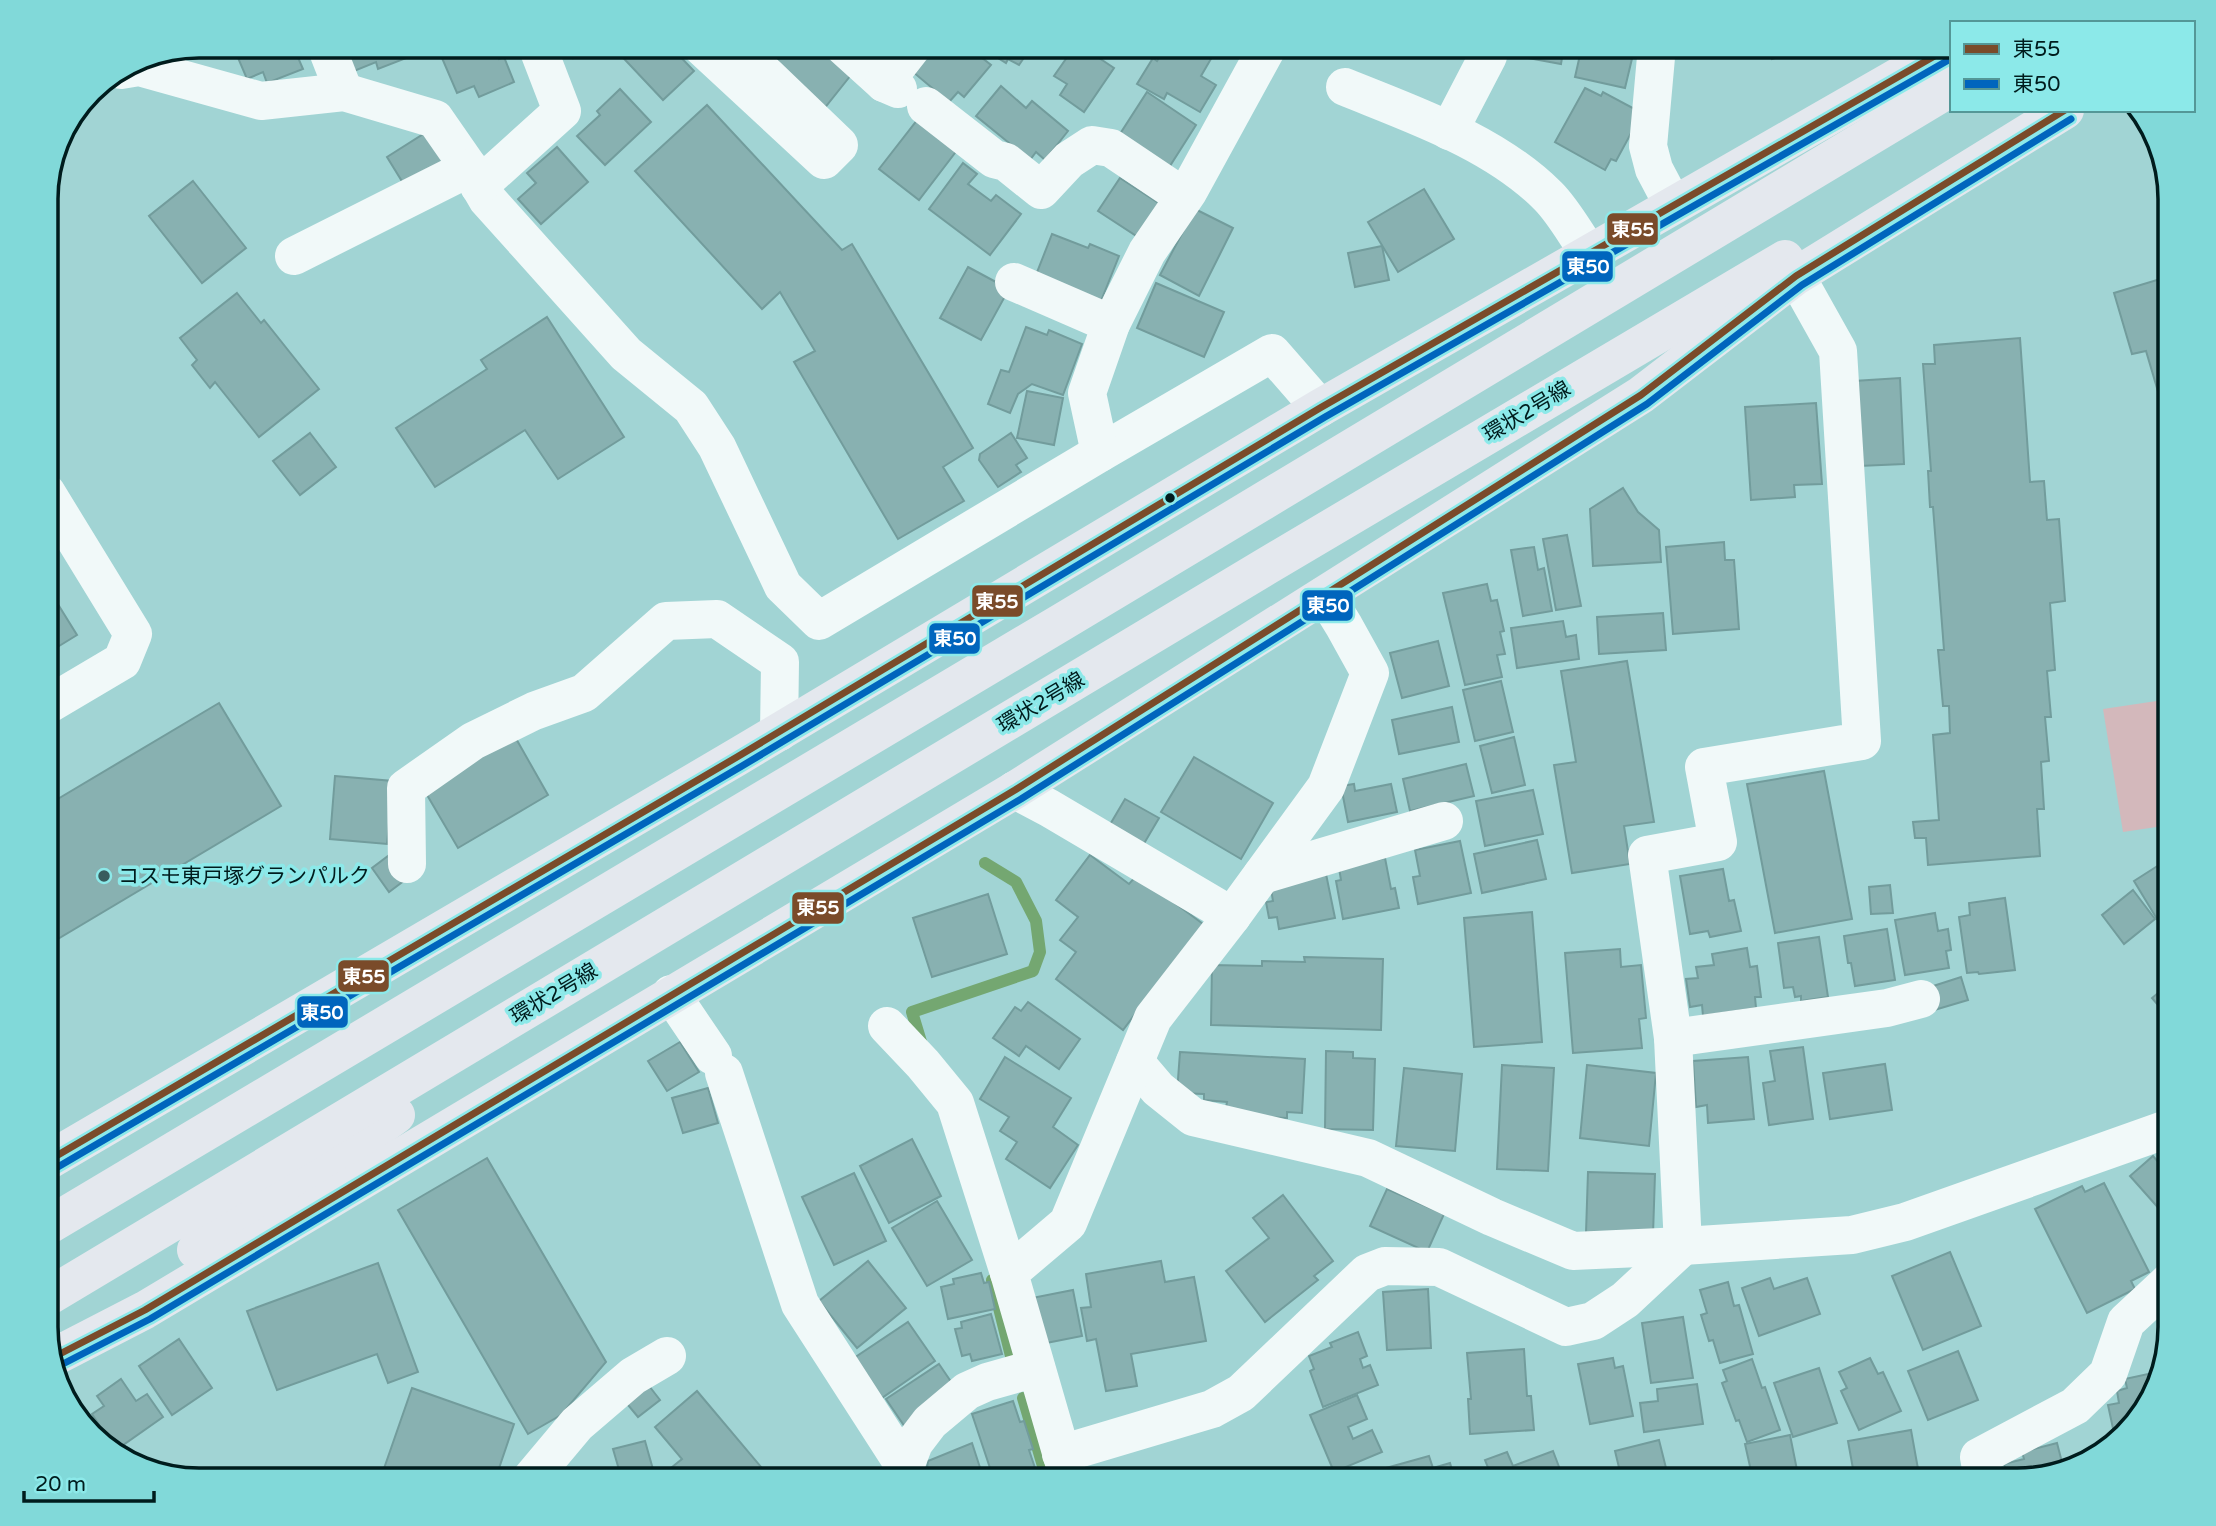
<svg xmlns="http://www.w3.org/2000/svg" width="2216" height="1526" font-family="'Varela Round','Noto Sans JP',sans-serif">
<style>
.green{fill:#d3b8bb}
.lines{fill:none;stroke-linecap:round;stroke-linejoin:round}
.stream{stroke:#74a771;stroke-width:12}
.building{fill:#88b1b1;stroke:#729c9c;stroke-width:2}
.minor{stroke:#f1f9f9;stroke-width:38}
.major{stroke:#e4e8ee;stroke-width:38}
.bus-1-casing{stroke:#8ce9e9;stroke-width:12}
.bus-2-casing{stroke:#8ce9e9;stroke-width:12}
.bus-1{stroke:#7a4b2a;stroke-width:7}
.bus-2{stroke:#0065bd;stroke-width:7}
.bus-dot{fill:#001c1d;stroke:#8ce9e9;stroke-width:2.5}
.poi-dot{fill:#385c5d;stroke:#8ce9e9;stroke-width:2.5}
.labels{text-anchor:middle;dominant-baseline:central;stroke-width:7;stroke-linejoin:round;paint-order:stroke}
.street-label{font-size:21px;fill:#001c1d;stroke:#8ce9e9}
.poi-label{font-size:21px;fill:#001c1d;stroke:#8ce9e9;text-anchor:start}
.rim{fill:none;stroke:#001c1d;stroke-width:3.5}
.line-badge{stroke:#8ce9e9;stroke-width:2.5}
.badge-label{font-size:19px;text-anchor:middle;font-weight:bold;fill:#fff}
</style>
<rect width="100%" height="100%" fill="#a1d4d4"/>
<polygon class="green" points="2170,699 2170,825 2123,832 2103,709"/>
<g class="lines">
<g class="stream">
<polyline points="922,1045 912,1012 1033,971 1040,952 1036,921 1016,882 985,863"/>
<polyline points="992,1280 1011,1356"/>
<polyline points="1023,1398 1043,1466"/>
</g>
</g>
<g class="building">
<polygon points="199,46 213,46 161,66 157,54"/>
<polygon points="233,46 293,46 303,69 267,83 263,72 247,79"/>
<polygon points="343,46 410,46 414,55 378,69 376,62 354,71"/>
<polygon points="470,46 494,46 499,59 504,57 514,82 479,97 474,86 457,93 442,58"/>
<polygon points="562,46 586,46 573,58"/>
<polygon points="612,46 670,46 694,71 663,100"/>
<polygon points="789,46 814,46 851,75 823,110 771,68"/>
<polygon points="935,46 967,46 991,65 964,97 958,92 949,102 913,72"/>
<polygon points="979,46 1032,46 1019,65 1008,59 1006,63"/>
<polygon points="1075,46 1081,46 1114,68 1084,112 1060,95 1067,84 1054,76"/>
<polygon points="1171,46 1204,46 1215,52 1201,76 1216,85 1200,112 1167,93 1164,99 1137,84 1153,58 1157,61 1162,53 1166,56"/>
<polygon points="1513,46 1564,46 1561,64 1511,55"/>
<polygon points="1582,46 1635,46 1625,88 1575,77"/>
<polygon points="1768,46 1814,46 1772,59"/>
<polygon points="1001,86 1026,108 1032,101 1068,131 1045,160 1036,152 1030,160 976,116"/>
<polygon points="1585,88 1601,96 1603,92 1642,113 1616,161 1611,159 1605,170 1555,142"/>
<polygon points="620,89 651,122 605,165 577,136 600,115 597,111"/>
<polygon points="1147,92 1196,125 1168,169 1118,137"/>
<polygon points="707,105 842,250 852,244 973,448 943,467 964,501 898,539 794,362 815,351 780,292 762,309 635,171"/>
<polygon points="918,119 958,149 919,200 879,169"/>
<polygon points="425,133 446,167 408,191 387,157"/>
<polygon points="557,147 588,182 541,224 518,199 536,183 527,173"/>
<polygon points="963,163 977,174 968,184 991,201 996,195 1021,214 990,255 929,209"/>
<polygon points="1120,178 1160,204 1138,237 1098,211"/>
<polygon points="193,181 246,248 202,283 149,216"/>
<polygon points="1424,189 1454,239 1398,272 1368,222"/>
<polygon points="1195,209 1233,228 1199,296 1160,275"/>
<polygon points="1052,234 1088,248 1090,244 1119,256 1099,306 1034,280"/>
<polygon points="1382,246 1389,280 1355,287 1348,253"/>
<polygon points="968,267 1009,289 981,340 940,318"/>
<polygon points="2170,276 2170,432 2146,351 2132,354 2114,293"/>
<polygon points="1156,283 1224,312 1204,357 1137,328"/>
<polygon points="237,293 261,323 264,320 319,389 259,437 215,382 210,388 192,365 197,360 180,338"/>
<polygon points="547,317 624,437 558,479 525,430 435,487 396,428 487,369 481,360"/>
<polygon points="1026,327 1047,335 1049,330 1082,344 1063,395 1032,384 1018,394 1010,413 988,404 1001,370 1009,372"/>
<polygon points="2020,338 2030,482 2044,481 2047,520 2059,519 2065,601 2050,603 2055,670 2047,671 2051,717 2045,717 2049,761 2041,762 2044,809 2037,809 2040,856 1928,865 1926,838 1915,838 1913,822 1939,820 1933,735 1950,733 1949,706 1943,706 1938,650 1944,650 1933,507 1930,507 1928,471 1931,471 1923,364 1935,364 1934,345"/>
<polygon points="1900,378 1904,464 1859,466 1854,381"/>
<polygon points="1027,391 1063,398 1054,445 1017,438"/>
<polygon points="1816,403 1822,484 1794,485 1795,497 1751,500 1745,407"/>
<polygon points="310,433 336,467 300,495 273,461"/>
<polygon points="1011,433 1027,458 1016,465 1021,472 998,487 979,460 980,454"/>
<polygon points="1623,488 1638,512 1659,530 1661,562 1593,566 1590,509"/>
<polygon points="1567,535 1581,606 1556,610 1543,539"/>
<polygon points="1724,542 1725,560 1734,560 1739,629 1673,634 1666,547"/>
<polygon points="1534,547 1538,570 1544,568 1552,611 1523,616 1511,550"/>
<polygon points="1487,584 1491,601 1497,600 1504,631 1500,632 1505,654 1497,655 1502,677 1465,685 1443,593"/>
<polygon points="46,585 77,635 46,654"/>
<polygon points="1663,613 1666,650 1599,654 1597,617"/>
<polygon points="1563,621 1566,637 1576,635 1579,659 1517,668 1511,628"/>
<polygon points="1438,641 1449,686 1402,698 1390,653"/>
<polygon points="1627,661 1654,822 1624,826 1630,864 1572,873 1554,765 1576,762 1561,671"/>
<polygon points="1501,681 1513,732 1475,741 1463,690"/>
<polygon points="219,703 281,806 46,946 46,806"/>
<polygon points="1452,707 1459,742 1399,754 1392,720"/>
<polygon points="514,735 548,795 458,848 423,788"/>
<polygon points="1514,737 1525,785 1492,793 1480,746"/>
<polygon points="1194,757 1273,803 1241,859 1161,812"/>
<polygon points="1466,764 1474,796 1410,811 1403,779"/>
<polygon points="1824,771 1852,919 1775,933 1747,784"/>
<polygon points="335,776 393,781 387,844 330,839"/>
<polygon points="1354,784 1355,791 1391,784 1397,812 1348,822 1341,786"/>
<polygon points="1533,790 1543,834 1485,846 1476,801"/>
<polygon points="1125,799 1159,818 1142,847 1108,828"/>
<polygon points="1537,840 1546,879 1482,893 1474,854"/>
<polygon points="1460,841 1471,893 1418,904 1413,877 1420,876 1415,850"/>
<polygon points="1090,855 1129,884 1137,875 1203,924 1123,1030 1056,979 1076,952 1060,940 1078,917 1056,900"/>
<polygon points="388,856 405,880 389,892 372,868"/>
<polygon points="1385,858 1391,889 1395,888 1399,908 1343,919 1336,881 1341,880 1339,868"/>
<polygon points="2170,858 2170,918 2160,924 2134,881"/>
<polygon points="1723,869 1729,901 1734,900 1741,931 1710,937 1708,931 1690,934 1680,876"/>
<polygon points="1326,874 1335,918 1279,929 1277,917 1269,918 1266,902 1273,901 1271,889"/>
<polygon points="1890,885 1893,913 1871,914 1869,887"/>
<polygon points="2133,890 2155,919 2124,944 2102,915"/>
<polygon points="988,894 1007,954 932,977 913,918"/>
<polygon points="2005,898 2015,970 1979,974 1978,972 1967,973 1959,917 1970,915 1969,903"/>
<polygon points="1532,912 1542,1042 1474,1047 1464,918"/>
<polygon points="1935,913 1938,931 1948,929 1951,950 1946,951 1949,968 1905,975 1895,920"/>
<polygon points="1887,929 1895,980 1855,986 1851,963 1848,963 1844,936"/>
<polygon points="1819,937 1828,997 1801,1001 1801,996 1795,997 1793,987 1784,988 1778,943"/>
<polygon points="1747,948 1750,967 1757,966 1761,997 1755,997 1756,1008 1703,1016 1702,1005 1690,1007 1686,979 1698,978 1696,967 1714,965 1712,954"/>
<polygon points="1620,949 1621,967 1641,965 1646,1018 1639,1019 1642,1048 1573,1053 1565,953"/>
<polygon points="2170,953 2170,971 2161,961"/>
<polygon points="1304,957 1383,959 1381,1030 1211,1025 1212,965 1262,966 1262,961 1305,962"/>
<polygon points="1961,977 1968,1000 1931,1011 1924,989"/>
<polygon points="2170,983 2170,1019 2152,998"/>
<polygon points="1028,1002 1080,1039 1059,1069 1026,1046 1019,1056 993,1038 1015,1007 1021,1011"/>
<polygon points="680,1042 699,1072 667,1091 648,1061"/>
<polygon points="1803,1047 1813,1119 1769,1125 1763,1083 1775,1081 1770,1051"/>
<polygon points="1326,1051 1353,1052 1353,1058 1375,1059 1373,1130 1325,1129"/>
<polygon points="1180,1052 1305,1059 1302,1113 1287,1112 1287,1118 1244,1116 1226,1108 1227,1102 1204,1100 1204,1094 1177,1093"/>
<polygon points="1005,1057 1071,1098 1053,1127 1078,1145 1050,1188 1006,1159 1017,1142 1000,1131 1009,1117 980,1099"/>
<polygon points="1748,1057 1754,1119 1708,1123 1707,1105 1696,1107 1693,1061"/>
<polygon points="1885,1064 1892,1110 1830,1119 1823,1073"/>
<polygon points="1502,1065 1554,1068 1548,1171 1497,1169"/>
<polygon points="1587,1065 1656,1073 1649,1146 1580,1138"/>
<polygon points="1404,1068 1462,1074 1455,1151 1396,1146"/>
<polygon points="708,1088 718,1123 683,1133 672,1098"/>
<polygon points="912,1139 941,1196 889,1223 860,1166"/>
<polygon points="2170,1152 2170,1221 2130,1176 2153,1156 2159,1163"/>
<polygon points="487,1158 606,1362 561,1415 528,1434 398,1210"/>
<polygon points="1588,1172 1655,1174 1653,1235 1586,1233"/>
<polygon points="854,1173 886,1241 834,1265 802,1197"/>
<polygon points="2104,1183 2149,1272 2131,1281 2135,1289 2087,1313 2035,1209 2082,1186 2085,1192"/>
<polygon points="1387,1189 1444,1214 1427,1252 1370,1226"/>
<polygon points="1283,1195 1333,1261 1314,1276 1318,1280 1265,1322 1226,1271 1269,1238 1253,1218"/>
<polygon points="937,1201 972,1260 927,1286 892,1228"/>
<polygon points="1950,1252 1981,1326 1923,1350 1892,1276"/>
<polygon points="868,1261 906,1308 857,1348 819,1301"/>
<polygon points="1161,1261 1165,1282 1194,1277 1206,1341 1131,1354 1137,1386 1106,1391 1096,1339 1087,1341 1081,1308 1091,1307 1086,1274"/>
<polygon points="378,1263 418,1372 388,1383 377,1354 277,1390 247,1311"/>
<polygon points="981,1273 984,1283 989,1282 995,1309 948,1319 941,1287 954,1284 953,1279"/>
<polygon points="1770,1278 1774,1289 1807,1278 1820,1314 1759,1336 1742,1288"/>
<polygon points="1728,1282 1734,1306 1739,1305 1753,1354 1720,1363 1713,1340 1709,1341 1701,1315 1707,1313 1700,1290"/>
<polygon points="1428,1289 1431,1348 1387,1350 1383,1292"/>
<polygon points="1073,1290 1082,1336 1041,1344 1032,1298"/>
<polygon points="991,1314 1002,1354 972,1361 970,1354 962,1356 955,1329 962,1328 961,1322"/>
<polygon points="1683,1317 1693,1378 1651,1383 1642,1323"/>
<polygon points="908,1322 935,1361 879,1400 851,1360"/>
<polygon points="1358,1332 1367,1356 1360,1359 1363,1368 1370,1365 1378,1385 1323,1407 1310,1371 1314,1369 1309,1356 1332,1347 1330,1343"/>
<polygon points="179,1339 212,1388 172,1415 139,1366"/>
<polygon points="1524,1349 1527,1396 1531,1396 1534,1430 1470,1434 1468,1399 1471,1399 1467,1353"/>
<polygon points="1958,1351 1978,1400 1928,1420 1908,1371"/>
<polygon points="1613,1358 1615,1368 1623,1366 1633,1416 1590,1424 1578,1364"/>
<polygon points="1870,1358 1878,1374 1883,1372 1901,1411 1859,1430 1841,1391 1847,1388 1839,1372"/>
<polygon points="1752,1359 1762,1388 1765,1387 1780,1430 1747,1442 1739,1420 1736,1421 1722,1383 1727,1381 1723,1370"/>
<polygon points="939,1364 958,1392 905,1427 886,1399"/>
<polygon points="1819,1368 1837,1423 1793,1437 1774,1383"/>
<polygon points="2157,1372 2144,1413 2115,1438 2108,1405 2119,1403 2117,1391 2127,1388 2125,1379"/>
<polygon points="121,1379 136,1401 147,1394 163,1417 116,1450 92,1414 104,1406 97,1396"/>
<polygon points="646,1382 660,1400 638,1417 623,1399"/>
<polygon points="1697,1384 1703,1424 1644,1432 1640,1403 1658,1401 1657,1389"/>
<polygon points="412,1388 514,1424 495,1480 380,1480"/>
<polygon points="697,1391 772,1480 684,1480 672,1467 682,1459 655,1427"/>
<polygon points="1357,1395 1367,1419 1348,1427 1353,1439 1372,1430 1382,1452 1334,1472 1310,1415"/>
<polygon points="1013,1401 1020,1422 1024,1421 1033,1449 1029,1450 1036,1471 1006,1480 994,1480 972,1414"/>
<polygon points="1911,1430 1920,1480 1855,1480 1848,1441"/>
<polygon points="1790,1435 1799,1480 1753,1480 1745,1444"/>
<polygon points="1659,1440 1669,1480 1622,1480 1615,1451"/>
<polygon points="645,1441 656,1480 622,1480 613,1449"/>
<polygon points="972,1443 984,1480 925,1480 928,1461"/>
<polygon points="2057,1443 2064,1470 2018,1480 2009,1480 2004,1464 2024,1459 2022,1452"/>
<polygon points="1553,1451 1564,1480 1493,1480 1485,1460 1507,1452 1513,1466"/>
<polygon points="1429,1456 1433,1468 1450,1463 1455,1480 1387,1480 1389,1480 1386,1468"/>
<polygon points="253,1472 256,1480 228,1480"/>
</g>
<g class="lines">
<g class="minor">
<polyline points="326,46 344,92"/>
<polyline points="701,46 824,160 839,145 736,46"/>
<polyline points="843,46 884,83 898,89"/>
<polyline points="1657,46 1648,146 1654,169 1673,205"/>
<polyline points="121,70 139,67 261,101 344,92 435,119 469,168 487,199 626,354 691,407 717,447 783,586 819,621 1100,453 1272,353 1320,408"/>
<polyline points="884,83 913,46"/>
<path d="M 1345,87 C 1414,115 1494,142 1548,196 C 1564,212 1576,235 1589,253"/>
<polyline points="926,106 994,159 1006,162 1041,190 1069,160 1092,145 1111,148 1184,197"/>
<polyline points="1449,131 1488,56 1485,46"/>
<polyline points="479,186 562,111 537,46"/>
<polyline points="294,256 469,168"/>
<polyline points="1014,282 1111,324"/>
<polyline points="1100,453 1087,393 1111,324 1147,252 1188,192 1268,46"/>
<polyline points="46,492 133,634 122,661 46,706"/>
<polyline points="1015,790 1049,808 1232,916"/>
<polyline points="407,864 406,788 473,741 534,711 584,693 666,621 717,619 780,662 779,732"/>
<polyline points="1262,875 1444,821"/>
<polyline points="671,994 713,1056"/>
<polyline points="887,1026 923,1064 955,1103 1009,1273"/>
<polyline points="1673,1038 1887,1008 1921,999"/>
<polyline points="1135,1062 1158,1089 1193,1117 1368,1158 1492,1217 1573,1251 1683,1246 1852,1235 1905,1222 2170,1128"/>
<polyline points="724,1073 800,1304 905,1467"/>
<polyline points="1061,1454 1212,1409 1241,1393 1367,1273 1385,1266 1439,1267 1566,1327 1593,1321 1625,1300 1683,1246 1673,1038 1647,855 1718,842 1704,767 1862,741 1838,351 1796,276"/>
<polyline points="530,1480 577,1424 633,1376 667,1356"/>
<polyline points="900,1480 914,1443 930,1422 967,1391 987,1382 1036,1368"/>
<polyline points="1069,1480 1009,1273 1068,1223 1153,1018 1232,916 1326,787 1370,673 1344,626 1325,595"/>
<polyline points="1983,1480 1979,1457 2075,1406 2108,1374 2126,1322 2170,1281"/>
</g>
<g class="major">
<polyline points="46,1162 737,757 1320,408 1952,46"/>
<polyline points="46,1227 1062,622 1952,87"/>
<polyline points="196,1250 340,1156 396,1115"/>
<polyline points="46,1298 1265,567 1785,259"/>
<polyline points="52,1358 145,1310 1015,790 1641,395 1796,276 2065,110"/>
</g>
<defs>
<g id="bus-1">
<polyline points="46,1162 737,757 1320,408 1952,46"/>
<polyline points="52,1358 145,1310 1015,790 1641,395 1796,276 2065,110"/>
</g>
<g id="bus-2">
<polyline points="51,1171 742,766 1325,417 1952,58"/>
<polyline points="57,1367 150,1319 1021,799 1647,404 1802,285 2071,119"/>
</g>
</defs>
<use href="#bus-1" class="bus-1-casing"/>
<use href="#bus-2" class="bus-2-casing"/>
<use href="#bus-1" class="bus-1"/>
<use href="#bus-2" class="bus-2"/>
</g>
<circle class="bus-dot" cx="1170" cy="498" r="6"/>
<circle class="poi-dot" cx="104" cy="876" r="7"/>
<g class="labels">
<g class="street-label">
<text transform="translate(1527 412) rotate(-31)">環状2号線</text>
<text transform="translate(1041 703) rotate(-31)">環状2号線</text>
<text transform="translate(554 994) rotate(-31)">環状2号線</text>
</g>
<g class="poi-label">
<text x="118" y="876">コスモ東戸塚グランパルク</text>
</g>
</g>
<path d="M0 0H2216V1526H0ZM199 58H2017A141 141 0 0 1 2158 199V1327A141 141 0 0 1 2017 1468H199A141 141 0 0 1 58 1327V199A141 141 0 0 1 199 58Z" fill="#81d9d9" fill-rule="evenodd"/>
<path class="rim" d="M199 58H2017A141 141 0 0 1 2158 199V1327A141 141 0 0 1 2017 1468H199A141 141 0 0 1 58 1327V199A141 141 0 0 1 199 58Z"/>
<g class="line-badge">
<rect x="1606" y="212" width="53" height="34" rx="7" fill="#7a4b2a"/>
<rect x="1561" y="250" width="53" height="33" rx="7" fill="#0065bd"/>
<rect x="971" y="584" width="53" height="34" rx="7" fill="#7a4b2a"/>
<rect x="1301" y="589" width="53" height="33" rx="7" fill="#0065bd"/>
<rect x="928" y="622" width="53" height="33" rx="7" fill="#0065bd"/>
<rect x="791" y="891" width="54" height="34" rx="7" fill="#7a4b2a"/>
<rect x="337" y="959" width="53" height="34" rx="7" fill="#7a4b2a"/>
<rect x="296" y="995" width="53" height="34" rx="7" fill="#0065bd"/>
</g>
<g class="badge-label">
<text x="1633" y="236">東55</text>
<text x="1588" y="273">東50</text>
<text x="997" y="608">東55</text>
<text x="1328" y="612">東50</text>
<text x="955" y="645">東50</text>
<text x="818" y="914">東55</text>
<text x="364" y="983">東55</text>
<text x="322" y="1019">東50</text>
</g>
<rect x="1950" y="21" width="245" height="91" fill="#8ce9e9" stroke="#549797" stroke-width="2"/>
<rect x="1964" y="44" width="35" height="10" fill="#7a4b2a" stroke="#549797" stroke-width="2"/>
<text x="2013" y="56" font-size="21" fill="#001c1d">東55</text>
<rect x="1964" y="79" width="35" height="10" fill="#0065bd" stroke="#549797" stroke-width="2"/>
<text x="2013" y="91" font-size="21" fill="#001c1d">東50</text>
<path d="M24 1491v10h130v-10" fill="none" stroke="#001c1d" stroke-width="3.5"/>
<text x="35" y="1491" font-size="21" fill="#001c1d" stroke="#8ce9e9" stroke-width="5" paint-order="stroke">20 m</text>
</svg>
